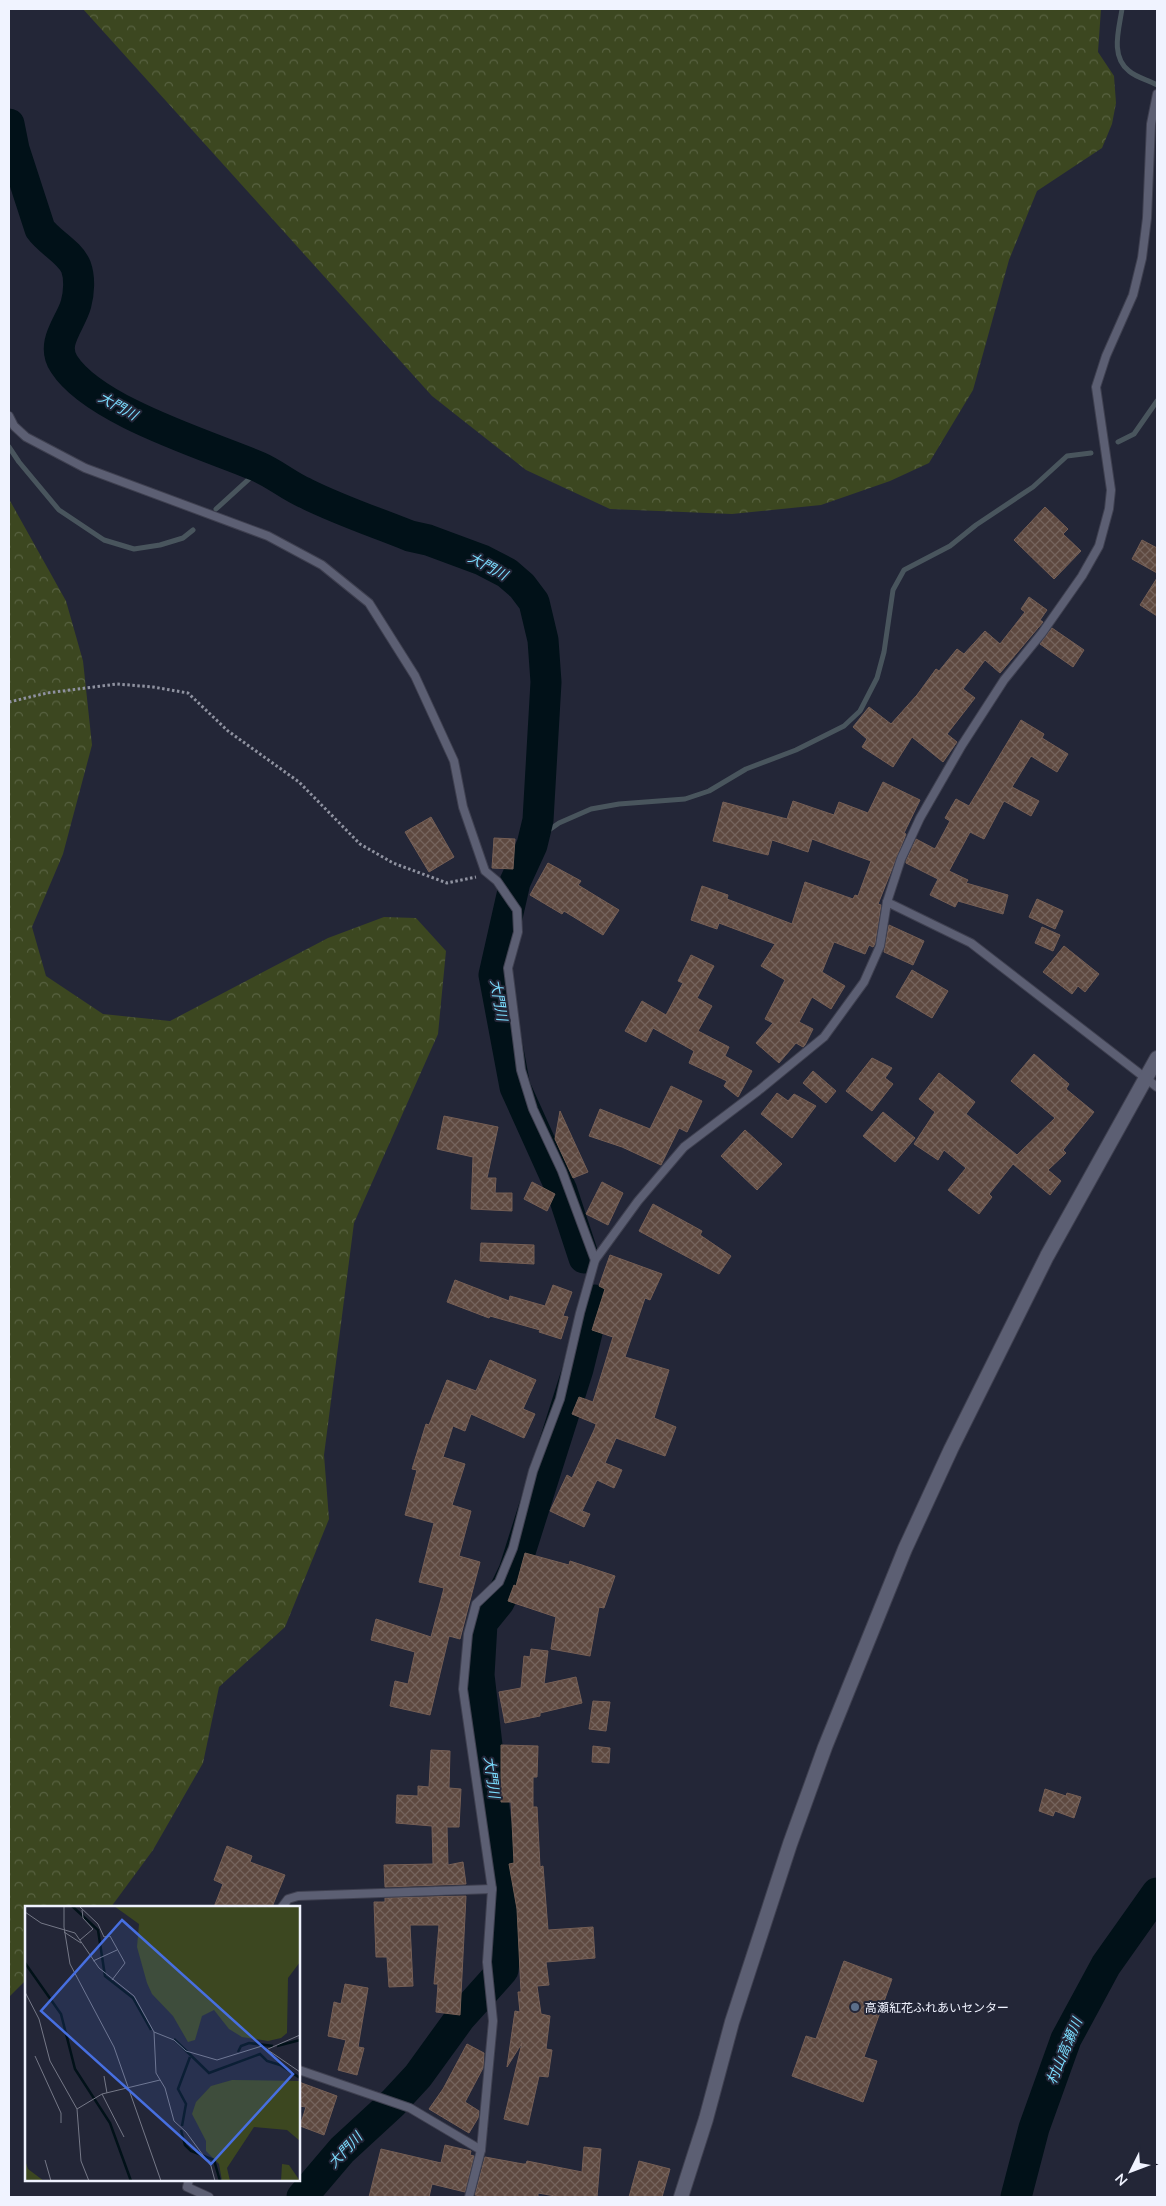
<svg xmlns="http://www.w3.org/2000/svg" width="1166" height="2206" font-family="Mulish,'Noto Sans JP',sans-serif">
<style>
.forest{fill:url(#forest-crowns)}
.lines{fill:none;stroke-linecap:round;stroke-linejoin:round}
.stream{stroke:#49555d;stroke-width:5}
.river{stroke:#011118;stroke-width:31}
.building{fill:url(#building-cross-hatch);stroke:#745e55}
.service-casing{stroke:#3f4050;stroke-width:10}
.tertiary-casing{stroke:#3f4050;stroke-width:16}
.path{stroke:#8f92a0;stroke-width:3;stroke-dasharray:2.5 2.5;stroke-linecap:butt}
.service{stroke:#5c5f73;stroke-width:8}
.tertiary{stroke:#5c5f73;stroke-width:14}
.service-dot{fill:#5c6f8a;stroke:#232637;stroke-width:2}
.labels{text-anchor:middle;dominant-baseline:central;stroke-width:4;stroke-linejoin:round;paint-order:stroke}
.poi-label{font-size:12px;fill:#f0f3ff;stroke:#232637;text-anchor:start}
.water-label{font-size:14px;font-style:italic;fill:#7adcfe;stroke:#232637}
.inset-river{fill:none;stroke:#011118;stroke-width:2.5}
.inset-road{fill:none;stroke:#757887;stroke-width:1}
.view{fill:#476fe0;fill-opacity:0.15;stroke:#476fe0;stroke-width:2.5}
.inset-edge{fill:none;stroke:#f0f3ff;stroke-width:2.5}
</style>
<defs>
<pattern id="forest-crowns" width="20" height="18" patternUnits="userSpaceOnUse" patternTransform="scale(1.25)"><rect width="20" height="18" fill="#3c4720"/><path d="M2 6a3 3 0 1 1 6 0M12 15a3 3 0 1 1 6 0" fill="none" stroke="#586241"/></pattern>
<pattern id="building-cross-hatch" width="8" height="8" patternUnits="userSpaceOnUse" patternTransform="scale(1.25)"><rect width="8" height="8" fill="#5e4940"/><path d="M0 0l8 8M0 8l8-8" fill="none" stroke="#75645d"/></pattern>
</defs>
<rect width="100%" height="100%" fill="#232637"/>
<g class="forest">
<polygon points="83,9 1101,9 1098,52 1114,76 1116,103 1112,124 1102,148 1037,191 1009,260 973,390 929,463 890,481 821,505 732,514 610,509 526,470 432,396"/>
<polygon points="9,499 66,601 83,661 92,745 63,854 32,927 46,976 103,1014 170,1021 328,938 384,917 416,918 446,951 438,1034 354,1223 324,1455 329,1519 285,1627 219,1687 203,1763 153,1850 111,1907 26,1907 26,1980 9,1997"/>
</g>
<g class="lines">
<g class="stream">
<path d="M 1122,9 C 1119,29 1110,56 1129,71 C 1137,78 1149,80 1157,85"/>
<polyline points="1118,442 1134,434 1157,401"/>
<polyline points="9,447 19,462 59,510 104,540 134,549 160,545 183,538 193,530"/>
<polyline points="216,509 261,468"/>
<polyline points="532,842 559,823 591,809 619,804 685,799 709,791 746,769 796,750 844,726 860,711 877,678 884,652 893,590 904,570 950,546 976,525 1033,487 1067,456 1091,453"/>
</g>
<g class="river">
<path d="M 9,124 L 14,149 L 40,229 C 49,242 70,252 76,267 C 80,278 79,293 76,304 C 71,323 50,343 64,364 C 94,411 207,445 259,467 C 275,474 289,486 305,493 C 339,510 375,522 410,536 L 428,540 L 482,560 L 507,573 L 522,586 L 534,602 L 543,640 L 546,682 L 538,820 L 532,845 L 515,882 L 494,975 L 515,1087 L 562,1191 L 584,1258"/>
<polyline points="302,2197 342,2150 393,2103 418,2076 460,2018 503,1970 510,1904 495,1816 479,1675 482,1623 499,1602 514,1571 578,1369 595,1300"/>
<polyline points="1016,2197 1034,2128 1066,2039 1106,1965 1157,1893"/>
</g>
</g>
<g class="building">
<polygon points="1045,507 1068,529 1063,534 1081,551 1054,579 1014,540"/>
<polygon points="1142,540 1157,548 1157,573 1132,559"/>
<polygon points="1157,578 1157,616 1140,605"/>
<polygon points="1029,597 1047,610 1040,620 1043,622 1000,673 985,660 963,689 975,698 947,734 957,742 943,762 912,737 893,767 862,747 867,739 853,727 869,707 891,724 917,695 936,669 939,671 957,649 964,654 985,631 1000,644 1025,612 1021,609"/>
<polygon points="1052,628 1084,650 1073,667 1040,644"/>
<polygon points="1021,720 1044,734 1042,738 1068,754 1057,772 1031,756 1012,787 1039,801 1031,816 1004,801 984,839 970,832 949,871 968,880 966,883 1008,895 1003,914 958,901 955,907 930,895 938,879 906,863 906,861 916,839 935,849 950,821 945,818 956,799 969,806"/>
<polygon points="883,782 920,800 904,833 906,834 878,904 881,905 875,944 873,947 869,945 865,954 834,942 822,972 845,986 831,1009 812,997 799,1022 813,1029 805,1045 803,1047 796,1043 779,1063 756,1043 773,1023 765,1019 785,980 761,966 775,944 719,923 717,929 691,920 702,886 728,895 727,899 792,924 805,882 853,899 855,895 858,896 871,861 812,839 808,852 772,840 768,855 713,841 723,802 787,819 793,801 834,815 839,802 868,813"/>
<polygon points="431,817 454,857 429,872 405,832"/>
<polygon points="494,838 515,839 513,869 492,868"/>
<polygon points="548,863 581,881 578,885 619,910 603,935 564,911 562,914 530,895"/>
<polygon points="1037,899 1063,911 1055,929 1029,917"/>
<polygon points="889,925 924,941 913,965 884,952"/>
<polygon points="1042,927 1060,935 1053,951 1035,943"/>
<polygon points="1064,946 1099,974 1085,992 1078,986 1072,994 1043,972"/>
<polygon points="691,955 714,966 697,998 712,1006 698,1031 729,1047 725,1056 752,1071 738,1097 724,1086 727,1081 689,1063 694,1051 653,1028 646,1042 625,1031 642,1001 666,1015 683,983 678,981"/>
<polygon points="912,970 948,991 932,1018 896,997"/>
<polygon points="1034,1054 1069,1084 1066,1089 1094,1112 1063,1150 1066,1153 1048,1170 1061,1181 1050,1195 1013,1164 989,1194 992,1197 979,1214 948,1190 966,1168 944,1150 938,1160 914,1144 935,1112 919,1099 939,1073 975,1102 966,1114 1017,1155 1055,1118 1011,1081"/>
<polygon points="872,1058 892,1068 885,1078 893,1084 872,1111 846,1091"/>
<polygon points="813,1071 836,1091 826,1103 803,1083"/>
<polygon points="671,1086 702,1101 687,1132 679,1128 661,1165 622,1147 589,1136 600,1109 650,1129"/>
<polygon points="777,1093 788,1101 794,1094 816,1106 792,1138 761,1114"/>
<polygon points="560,1111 588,1172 573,1178 555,1139"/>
<polygon points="883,1112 915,1138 895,1162 863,1136"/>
<polygon points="444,1116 498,1127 487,1178 496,1178 495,1193 512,1193 512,1211 471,1209 473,1157 437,1149"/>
<polygon points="745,1130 782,1164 757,1190 721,1156"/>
<polygon points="532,1182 555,1194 547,1211 524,1199"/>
<polygon points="602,1182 623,1193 608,1225 586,1214"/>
<polygon points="653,1204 702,1231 700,1235 731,1256 719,1274 639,1231"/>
<polygon points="481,1243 534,1245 534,1264 480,1261"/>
<polygon points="610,1255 662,1274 650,1300 645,1298 625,1357 669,1370 654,1418 676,1427 665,1456 616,1438 605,1463 622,1470 614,1488 597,1480 582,1511 590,1514 584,1527 550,1511 567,1475 572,1478 595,1428 596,1424 572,1414 579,1397 593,1402 613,1337 592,1330 605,1289 599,1286"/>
<polygon points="455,1280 509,1301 510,1296 545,1306 553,1285 572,1292 563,1316 568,1317 561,1339 539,1332 540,1330 490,1316 489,1318 447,1302"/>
<polygon points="490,1360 536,1380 523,1409 535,1414 524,1438 471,1414 465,1431 453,1426 443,1457 465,1464 452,1505 471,1511 459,1556 480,1562 460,1639 449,1636 430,1715 390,1706 395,1681 408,1684 415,1652 371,1640 376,1619 431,1637 444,1588 419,1582 434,1523 405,1515 417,1470 412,1469 426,1424 429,1425 447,1380 476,1391"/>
<polygon points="525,1553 569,1565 570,1561 615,1576 604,1608 599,1607 590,1656 551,1649 556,1617 508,1601 514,1585 516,1586"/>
<polygon points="531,1649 548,1651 544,1684 576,1677 582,1703 540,1713 540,1716 505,1723 499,1692 521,1688 524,1656 530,1657"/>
<polygon points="593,1701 610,1702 606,1731 589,1729"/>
<polygon points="501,1745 538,1746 537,1777 533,1777 533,1807 537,1807 540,1867 543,1866 548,1930 593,1927 595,1958 546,1962 549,1985 537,1986 541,2014 550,2016 546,2049 552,2050 548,2077 539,2076 528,2125 504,2119 522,2043 507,2067 515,2011 520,2012 518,1992 521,1992 517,1909 509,1864 514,1863 511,1802 501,1802"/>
<polygon points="593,1746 610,1748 609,1763 592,1762"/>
<polygon points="431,1750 450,1751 449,1788 461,1789 459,1827 447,1827 448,1865 463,1862 466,1884 385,1887 384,1865 433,1864 432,1826 396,1823 397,1795 418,1796 418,1786 429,1787"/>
<polygon points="1045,1789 1066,1796 1067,1793 1081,1797 1074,1818 1055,1811 1053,1816 1039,1811"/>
<polygon points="227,1846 252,1856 250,1862 285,1875 272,1907 214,1907 223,1884 214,1880"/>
<polygon points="466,1896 460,2015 436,2012 438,1984 434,1984 439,1925 410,1925 413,1986 389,1987 387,1957 376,1957 374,1902 385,1902 385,1898"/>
<polygon points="844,1961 892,1979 864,2057 877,2061 863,2102 792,2076 806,2036 816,2039"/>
<polygon points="345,1984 368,1988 358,2047 364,2048 357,2075 338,2070 346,2040 328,2036 334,2002 341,2004"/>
<polygon points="467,2044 484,2053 483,2068 465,2102 479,2111 478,2118 469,2133 429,2109 443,2089"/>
<polygon points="299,2082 337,2096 324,2135 300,2126 306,2107 299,2106"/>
<polygon points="445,2145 471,2151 470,2155 474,2156 465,2192 432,2184 429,2197 369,2197 381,2149 441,2163"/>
<polygon points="584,2147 601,2149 597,2197 561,2197 538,2193 538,2197 486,2197 475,2195 485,2157 523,2164 526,2164 527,2161 582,2172"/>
<polygon points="639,2161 670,2169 662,2197 629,2197"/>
</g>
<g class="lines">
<defs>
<g id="service">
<polyline points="9,416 14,426 26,437 85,468 268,536 322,565 369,603 415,676 454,761 463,807 485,871 497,881 517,910 518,932 508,968 521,1070 533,1109 562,1171 595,1260"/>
<polyline points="887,902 971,943 1157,1087"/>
<polyline points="282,1907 288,1899 298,1896 492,1889"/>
<polyline points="299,2070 410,2108 481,2150"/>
<polyline points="189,2180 187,2187 209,2197"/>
<polyline points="469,2197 481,2150 493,2021 487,1962 492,1889 463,1689 468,1634 476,1604 499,1582 513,1548 533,1471 560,1399 580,1313 595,1260 638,1201 684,1147 758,1091 824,1037 864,982 880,946 887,902 901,859 920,818 962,745 1004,680 1042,633 1082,576 1099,546 1109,509 1111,490 1096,387 1106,356 1133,295 1142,258 1147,218 1151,124 1157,94"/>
</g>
<polyline id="tertiary" points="681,2197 706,2119 732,2022 790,1844 825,1747 905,1549 951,1449 1047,1256 1157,1058"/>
</defs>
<use href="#service" class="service-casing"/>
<use href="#tertiary" class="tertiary-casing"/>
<polyline class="path" points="9,702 47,693 117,684 153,687 188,693 228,731 299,782 360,844 393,863 447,883 476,877"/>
<use href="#service" class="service"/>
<use href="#tertiary" class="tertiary"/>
</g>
<circle class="service-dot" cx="855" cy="2007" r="5"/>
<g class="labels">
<g class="poi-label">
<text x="865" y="2007">高瀬紅花ふれあいセンター</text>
</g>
<g class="water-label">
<text transform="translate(118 406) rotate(29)">大門川</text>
<text transform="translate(488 566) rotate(28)">大門川</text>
<text transform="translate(499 1000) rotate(80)">大門川</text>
<text transform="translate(492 1777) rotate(82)">大門川</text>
<text transform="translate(1064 2051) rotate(-67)">村山高瀬川</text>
<text transform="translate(345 2150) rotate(-47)">大門川</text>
</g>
</g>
<g transform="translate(25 1906)">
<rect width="275" height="275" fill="#232637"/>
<path d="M 89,0 L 275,0 L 275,56 L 263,72 L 262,127 L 256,132 L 243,135 L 217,131 L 204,123 L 189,104 L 177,110 L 170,134 L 163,136 L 148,110 L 127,88 L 122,77 L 112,41 L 114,18 ZM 207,174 L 275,175 L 275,235 L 262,224 L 229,221 L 202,262 L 205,275 L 197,275 L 194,258 L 181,245 L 181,235 L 167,208 L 171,196 L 186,180 ZM 0,254 L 3,263 L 19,275 L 0,275 ZM 257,258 L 264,259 L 275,275 L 256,275 Z" fill="#3c4720"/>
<path class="inset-river" d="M 47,0 L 73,24 L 80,70 L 108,92 L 126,124M 0,57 L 36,108 L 50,163 L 85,217 L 106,275M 149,133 L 184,167 L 235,148 L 242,155 L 255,159 L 275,172M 252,140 L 275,134M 213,146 L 216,140 L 224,137 L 248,140M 157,220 L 161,198 L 153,183 L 165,151M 156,224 L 160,239 L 166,245 L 189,254 L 195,275"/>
<path class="inset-road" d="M 54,0 L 73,18 L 79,31 L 85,30 L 100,57 L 87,74M 0,6 L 16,17 L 50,27 L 74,62 L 109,90 L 129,126 L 131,167 L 140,182 L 149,215 L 161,226 L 186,260 L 190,275M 39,21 L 45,58 L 89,141 L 136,275M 39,21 L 39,0M 39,26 L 56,37M 55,34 L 68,23 L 58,12 L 57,4M 68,55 L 92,44M 0,86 L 14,113 L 25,155 L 52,203M 129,126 L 149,134 L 161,145 L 192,154 L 237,140 L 275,166M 243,143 L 275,129M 10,150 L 36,207 L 36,217M 79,170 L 82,187M 77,188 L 99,231M 20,254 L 26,275M 64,275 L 56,255 L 52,203 L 77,188 L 135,174"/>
<path class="view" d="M 97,14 L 268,168 L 186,258 L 16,105 Z"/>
<rect width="275" height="275" class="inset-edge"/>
</g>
<rect width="1166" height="2206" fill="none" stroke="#f0f3ff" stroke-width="20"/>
<g transform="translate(1131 2171) rotate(228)" stroke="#232637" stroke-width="4" paint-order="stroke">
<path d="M0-4L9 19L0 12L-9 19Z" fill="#f0f3ff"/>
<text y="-8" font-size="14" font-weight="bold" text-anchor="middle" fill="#f0f3ff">N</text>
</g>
</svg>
